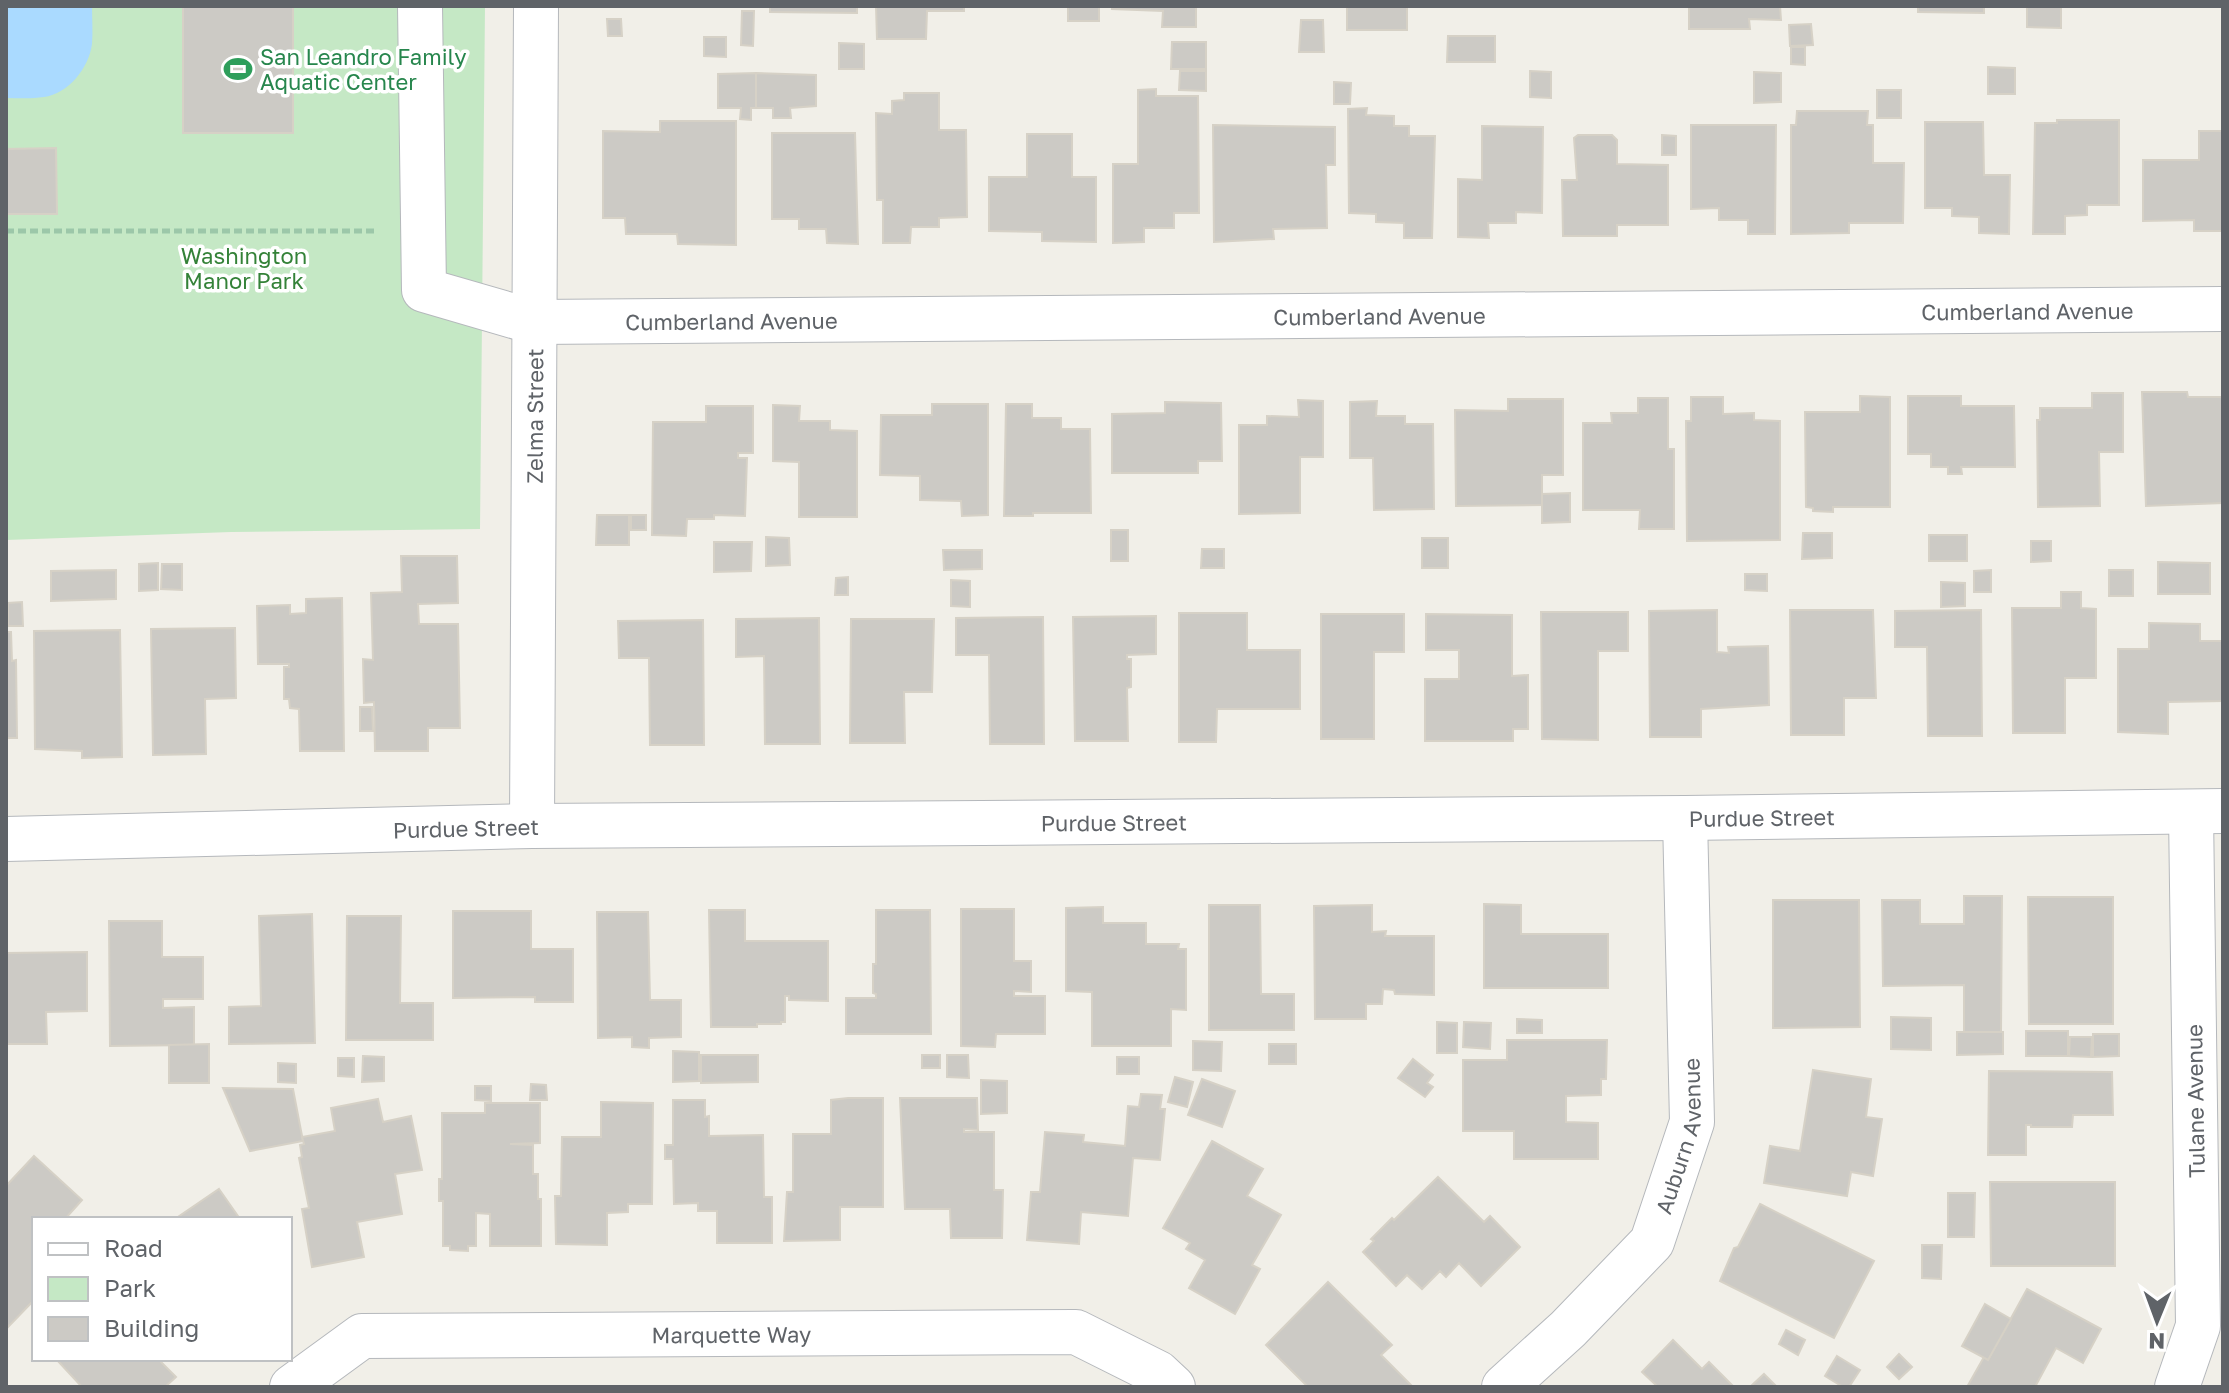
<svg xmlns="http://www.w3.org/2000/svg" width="2229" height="1393" font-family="'Golos Text',sans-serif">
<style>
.green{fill:#c5e8c5}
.water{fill:#aadaff}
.building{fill:#cccac5;stroke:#d6d1c6;stroke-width:2}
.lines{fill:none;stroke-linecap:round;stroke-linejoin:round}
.minor-casing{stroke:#b5b8bc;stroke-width:46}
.path{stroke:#9cc7a9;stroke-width:5;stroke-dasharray:8 4;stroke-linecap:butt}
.minor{stroke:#fff;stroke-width:44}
.labels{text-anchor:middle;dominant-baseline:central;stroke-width:7;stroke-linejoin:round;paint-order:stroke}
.leisure-label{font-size:22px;fill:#27864d;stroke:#fff;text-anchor:start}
.park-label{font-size:22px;fill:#348238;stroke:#fff}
.street-label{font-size:22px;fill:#5f6368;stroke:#fff}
</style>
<rect width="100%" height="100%" fill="#f1efe8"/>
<polygon class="green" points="6,6 485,6 480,529 231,532 6,540"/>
<path class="water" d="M 6,6 L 92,6 C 92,18 93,32 92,44 C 89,68 68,94 44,97 C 32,99 18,98 6,98 Z"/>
<g class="building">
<rect x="183" y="6" width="110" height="127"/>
<polygon points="770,6 857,6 857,13 770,12"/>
<polygon points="876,6 964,6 964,11 927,11 926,39 877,39"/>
<rect x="1068" y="6" width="31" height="15"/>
<polygon points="1112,6 1196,6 1196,27 1162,27 1163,11 1112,9"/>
<rect x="1347" y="6" width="60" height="24"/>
<polygon points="1689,6 1780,6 1781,20 1749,19 1750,29 1689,29"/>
<polygon points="1918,6 1984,6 1984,13 1918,12"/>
<polygon points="2027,6 2061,6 2061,28 2027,27"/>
<polygon points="742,11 754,11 753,46 741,45"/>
<polygon points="607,19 621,19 622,36 608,36"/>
<polygon points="1301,20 1323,20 1324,52 1299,52"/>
<polygon points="1811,24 1813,45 1790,46 1789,25"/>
<polygon points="1448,36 1495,36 1495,62 1447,62"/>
<polygon points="704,37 726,37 726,57 704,56"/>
<polygon points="1172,42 1206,42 1206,69 1171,69"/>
<polygon points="839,43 864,44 864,69 839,69"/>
<polygon points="1791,47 1805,47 1805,65 1791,64"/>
<polygon points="1988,67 2015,68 2015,94 1988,94"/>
<polygon points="1180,71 1206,71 1206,91 1179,90"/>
<polygon points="1530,71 1551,72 1551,98 1530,97"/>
<polygon points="1754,72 1781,73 1781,102 1754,103"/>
<polygon points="756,73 816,75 816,106 790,108 791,118 773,118 773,108 756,108"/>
<polygon points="756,73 756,108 751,108 751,120 740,119 741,108 718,108 718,74"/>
<polygon points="1334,82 1351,83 1350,104 1334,104"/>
<polygon points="1156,89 1156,96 1198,96 1199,213 1174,213 1174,228 1144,228 1144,242 1113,243 1113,164 1138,164 1138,90"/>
<rect x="1877" y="90" width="24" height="28"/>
<polygon points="904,93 939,93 939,130 966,130 967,217 939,218 939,227 911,227 910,243 883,243 883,200 877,200 876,113 892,114 892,101 904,100"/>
<polygon points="1367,108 1366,115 1394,116 1394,126 1409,126 1409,136 1435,136 1432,238 1404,238 1404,223 1376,222 1376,214 1349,213 1348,109"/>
<polygon points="1797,111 1868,111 1867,125 1873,125 1873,163 1904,163 1903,223 1849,223 1849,233 1791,234 1791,125 1796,125"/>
<polygon points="2057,120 2119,120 2119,205 2087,205 2087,215 2065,216 2065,234 2033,234 2035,123 2057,123"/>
<polygon points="660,121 736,121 736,245 678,244 677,234 626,234 625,218 603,218 603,131 660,132"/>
<polygon points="1925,122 1983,122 1984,175 2010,175 2009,234 1979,233 1979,217 1952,216 1952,208 1925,208"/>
<polygon points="1213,125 1335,127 1335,165 1326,165 1327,228 1273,229 1274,239 1214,242"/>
<polygon points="1691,125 1776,125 1775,234 1748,234 1748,220 1719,220 1719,208 1691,209"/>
<polygon points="1482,126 1543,127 1542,213 1516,212 1516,223 1488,223 1489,238 1458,237 1458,179 1482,180"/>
<polygon points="2199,131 2223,131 2223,231 2194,231 2194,220 2143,221 2143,160 2199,160"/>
<polygon points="772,133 855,133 858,244 827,243 826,229 799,229 799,219 772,219"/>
<polygon points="1027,134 1072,134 1072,177 1096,177 1096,242 1042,241 1042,232 989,231 989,177 1027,177"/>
<polygon points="1578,135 1612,135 1617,140 1617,164 1668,165 1668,225 1617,225 1617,236 1563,236 1562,180 1577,180 1574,138"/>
<polygon points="1662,135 1676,136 1676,155 1662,155"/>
<polygon points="56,148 57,214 6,214 6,149"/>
<polygon points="2142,392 2187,392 2188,397 2223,397 2223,503 2146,506"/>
<polygon points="2092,393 2123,393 2123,452 2099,452 2100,506 2038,507 2037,420 2040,420 2040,408 2092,408"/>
<polygon points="1860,396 1890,397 1890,507 1833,507 1833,512 1813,511 1813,508 1806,507 1805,412 1860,412"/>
<polygon points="1908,396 1961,396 1961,406 2014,406 2015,467 1961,467 1962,474 1948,474 1948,467 1931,467 1931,454 1908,454"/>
<polygon points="1691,397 1723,397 1723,414 1754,413 1754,420 1780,421 1780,540 1687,541 1686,421 1691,421"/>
<polygon points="1638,398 1668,398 1668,449 1674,449 1674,529 1639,529 1640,510 1583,510 1583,423 1612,423 1611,413 1638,413"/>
<polygon points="1508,399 1563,399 1563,475 1542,475 1542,505 1456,506 1455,410 1508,411"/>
<polygon points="1298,400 1323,401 1323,457 1300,457 1300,513 1239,514 1239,425 1267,425 1267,416 1299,417"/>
<polygon points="1377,401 1376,416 1405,416 1405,424 1433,424 1434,509 1374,510 1373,458 1350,458 1350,402"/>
<polygon points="1165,402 1221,403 1222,461 1198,461 1198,473 1112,473 1112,414 1165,413"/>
<polygon points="932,404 988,404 988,515 962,516 961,501 920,500 920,476 880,475 881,415 932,415"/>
<polygon points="1006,404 1032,404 1032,418 1061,418 1061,429 1090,429 1091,513 1033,513 1033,516 1004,516"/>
<polygon points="773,405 800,406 799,421 830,421 830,430 857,431 857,517 799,517 799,462 773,461"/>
<polygon points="706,406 753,406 753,453 738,453 738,458 747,458 745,516 714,515 714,519 687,519 686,536 652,535 653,422 706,422"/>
<polygon points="1570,493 1570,522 1542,523 1542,494"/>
<polygon points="597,515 629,515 629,545 596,545"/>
<rect x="631" y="515" width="15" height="15"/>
<rect x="1111" y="530" width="17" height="31"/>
<polygon points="1803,533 1832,533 1832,558 1802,559"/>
<rect x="1929" y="535" width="38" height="26"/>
<polygon points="766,537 789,538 790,565 766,566"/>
<rect x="1422" y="538" width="26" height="30"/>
<polygon points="2031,541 2051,541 2051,561 2031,562"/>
<polygon points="714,542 752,542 751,571 714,572"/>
<polygon points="1202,549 1224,549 1224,568 1201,568"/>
<polygon points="943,550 982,550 982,569 944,570"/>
<polygon points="401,556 457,556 458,603 418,604 419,624 458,624 460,728 428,728 428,751 375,751 374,702 364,703 363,659 373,660 371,593 402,592"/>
<polygon points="2158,562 2210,563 2210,594 2158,594"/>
<polygon points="158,563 158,590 139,591 139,564"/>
<polygon points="162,564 182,564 182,590 161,589"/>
<polygon points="116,570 116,599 51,601 51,571"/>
<polygon points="1991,570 1991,592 1974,592 1974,571"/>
<rect x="2109" y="570" width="24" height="26"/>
<polygon points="1745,574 1767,574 1767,591 1745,590"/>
<polygon points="848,577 848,595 835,595 836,578"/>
<polygon points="951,580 970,581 970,607 951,606"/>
<polygon points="1941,582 1965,583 1965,606 1941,607"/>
<polygon points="2061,592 2081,592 2081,608 2096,609 2096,678 2065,678 2065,733 2013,733 2012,608 2061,608"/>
<polygon points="342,598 344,751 300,751 299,709 290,708 289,699 284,699 284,667 289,667 289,664 258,664 257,606 290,605 290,614 306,613 306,599"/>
<polygon points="22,602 23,626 8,626 8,603"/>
<polygon points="1717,610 1717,652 1729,653 1728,647 1768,646 1769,705 1701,709 1701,737 1650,737 1649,611"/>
<polygon points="1790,610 1873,610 1876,698 1844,698 1844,735 1791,735"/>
<polygon points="1981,610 1982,736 1928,736 1927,647 1895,647 1895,611"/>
<polygon points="1541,612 1628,612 1628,651 1598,651 1598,740 1542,739"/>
<polygon points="1179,613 1247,613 1247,650 1300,650 1300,709 1217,709 1216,742 1179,742"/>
<polygon points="1321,614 1404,614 1404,652 1374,652 1374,739 1321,739"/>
<polygon points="1426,614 1512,615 1512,676 1528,675 1528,729 1513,729 1513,741 1425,741 1425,679 1459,679 1459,650 1426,650"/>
<polygon points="1156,616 1156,654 1127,655 1127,659 1131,659 1131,687 1127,688 1128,741 1075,741 1073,617"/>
<polygon points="1043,617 1044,744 990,744 989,655 956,655 956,618"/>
<polygon points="819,618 820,744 765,744 764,656 736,657 736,619"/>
<polygon points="851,619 934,619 932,692 904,692 905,743 850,743"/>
<polygon points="703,620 704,745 650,745 649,658 619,658 618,621"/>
<polygon points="2149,623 2200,624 2200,641 2223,641 2223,701 2168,702 2168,734 2118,732 2118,649 2149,649"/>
<polygon points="235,628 236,698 205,699 206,754 153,755 151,629"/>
<polygon points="120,630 122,757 82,758 82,751 35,749 34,631"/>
<polygon points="6,632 11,632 12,661 16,660 17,738 6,738"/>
<polygon points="360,707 372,707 373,731 360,731"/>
<polygon points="1964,896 2002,896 2001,1032 1964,1032 1964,985 1883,986 1882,900 1920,900 1920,924 1964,924"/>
<polygon points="2028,897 2113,897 2113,1024 2029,1024"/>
<polygon points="1773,900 1859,900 1860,1027 1773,1028"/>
<polygon points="1484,904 1521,905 1521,934 1608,934 1608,988 1484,988"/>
<polygon points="1209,905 1260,905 1261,994 1294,994 1294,1030 1209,1030"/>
<polygon points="1372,905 1372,932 1386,931 1385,936 1434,936 1434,995 1395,994 1394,990 1383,989 1382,1004 1366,1004 1366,1019 1315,1019 1314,906"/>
<polygon points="1103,907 1103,923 1146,923 1146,944 1179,944 1178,949 1186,949 1186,1010 1171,1009 1171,1046 1092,1046 1092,992 1066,991 1066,908"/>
<polygon points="961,909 1014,909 1014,961 1031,961 1031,992 1014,991 1014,996 1045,996 1045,1034 996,1034 995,1047 961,1046"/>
<polygon points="709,910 745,910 745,941 828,941 828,1001 789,1000 789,996 785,996 785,1022 781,1022 781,1024 757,1024 757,1027 711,1027"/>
<polygon points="876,910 930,910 931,1034 846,1034 846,998 876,998 876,994 873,993 873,964 876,964"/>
<polygon points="453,911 531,911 531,949 573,949 573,1002 535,1002 535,997 453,998"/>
<polygon points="597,912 648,912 650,1000 681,1000 681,1037 649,1038 649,1048 632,1047 632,1037 598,1038"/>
<polygon points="312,914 315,1043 229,1044 229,1007 261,1006 259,916"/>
<polygon points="347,916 401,916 400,1003 433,1003 433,1040 346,1040"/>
<polygon points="109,921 162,921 162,957 203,957 203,999 163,999 163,1008 194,1007 194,1045 110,1046"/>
<polygon points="87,952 87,1011 46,1012 47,1044 6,1044 6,953"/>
<polygon points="1891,1017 1931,1018 1931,1050 1891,1049"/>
<polygon points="1517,1019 1542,1020 1542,1033 1517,1033"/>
<polygon points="1437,1022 1457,1023 1457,1053 1437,1053"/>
<polygon points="1464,1022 1491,1023 1490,1049 1463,1047"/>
<rect x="2026" y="1031" width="42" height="25"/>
<polygon points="1957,1032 2003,1032 2003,1054 1957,1055"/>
<polygon points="2093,1034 2119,1034 2119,1056 2093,1057"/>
<polygon points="2070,1037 2092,1037 2091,1057 2069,1056"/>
<polygon points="1507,1040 1607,1040 1606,1079 1601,1079 1601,1095 1566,1096 1566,1122 1598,1123 1598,1159 1514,1159 1514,1131 1463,1131 1463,1060 1507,1060"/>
<polygon points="1193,1041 1222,1042 1221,1071 1193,1070"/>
<polygon points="209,1044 209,1083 169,1083 169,1045"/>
<rect x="1269" y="1044" width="27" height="20"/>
<polygon points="673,1051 699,1052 699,1081 673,1082"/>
<polygon points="701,1055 758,1055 758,1082 701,1083"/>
<rect x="922" y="1055" width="18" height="13"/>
<polygon points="947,1055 968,1055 969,1078 947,1077"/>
<polygon points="363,1056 384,1057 384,1081 362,1082"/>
<rect x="1117" y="1057" width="22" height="17"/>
<polygon points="338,1058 354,1058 354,1077 338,1076"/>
<polygon points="1413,1059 1433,1075 1427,1083 1433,1087 1425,1097 1398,1078"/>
<polygon points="278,1063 296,1064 296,1083 278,1082"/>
<polygon points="1813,1070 1871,1079 1866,1117 1882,1119 1873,1176 1851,1172 1847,1196 1764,1183 1770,1146 1800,1151"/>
<polygon points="1989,1071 2112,1072 2113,1115 2073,1115 2072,1127 2031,1127 2031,1125 2026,1125 2026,1155 1988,1155"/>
<polygon points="1175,1077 1193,1082 1187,1107 1168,1102"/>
<polygon points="1202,1079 1235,1091 1222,1127 1188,1115"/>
<polygon points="981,1080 1007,1081 1007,1113 981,1114"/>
<polygon points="531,1084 546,1085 547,1100 530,1100"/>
<polygon points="475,1086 491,1086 491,1101 475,1100"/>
<polygon points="223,1088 293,1089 303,1141 250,1151"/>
<polygon points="1141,1094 1162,1095 1160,1109 1165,1109 1160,1160 1133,1158 1128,1216 1081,1212 1079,1244 1027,1240 1031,1192 1040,1192 1045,1132 1084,1135 1083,1142 1125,1146 1128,1106 1139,1107"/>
<polygon points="848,1098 883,1098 883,1207 840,1207 840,1240 784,1241 787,1192 793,1192 793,1134 831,1134 831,1100"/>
<polygon points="900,1098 977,1098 978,1130 964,1129 964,1132 994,1132 994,1190 1003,1190 1002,1238 951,1238 950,1209 905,1209"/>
<polygon points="378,1099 383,1122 411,1116 422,1170 395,1174 402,1214 357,1222 364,1257 312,1267 302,1209 309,1208 299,1158 302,1157 300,1145 304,1144 302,1137 335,1131 331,1108"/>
<polygon points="673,1100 705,1100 705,1117 709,1116 709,1136 763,1135 764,1197 772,1197 772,1243 717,1243 717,1211 698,1211 698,1203 674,1204 673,1159 665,1159 665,1145 673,1145"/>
<polygon points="601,1102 653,1103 652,1204 628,1204 628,1212 607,1213 607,1245 556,1244 555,1196 561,1196 562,1137 601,1137"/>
<polygon points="485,1103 540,1103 540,1143 510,1144 533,1145 533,1174 538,1174 538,1199 541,1199 541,1246 490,1246 490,1214 476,1213 476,1246 468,1246 468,1251 450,1250 450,1246 443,1246 443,1201 439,1201 439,1179 442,1179 442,1113 485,1113"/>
<polygon points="1212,1141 1263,1169 1247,1196 1281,1215 1252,1265 1260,1269 1235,1314 1189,1288 1205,1260 1186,1249 1190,1243 1163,1228"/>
<polygon points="34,1156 82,1200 65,1219 34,1219 34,1300 8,1327 6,1325 6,1186"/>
<polygon points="1438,1177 1484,1222 1490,1216 1520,1247 1481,1286 1459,1263 1446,1277 1440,1271 1422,1289 1407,1275 1396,1286 1363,1252 1374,1241 1371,1239 1392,1218 1394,1220"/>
<polygon points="1990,1182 2115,1182 2115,1266 1991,1266"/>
<polygon points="219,1189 240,1219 175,1219"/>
<polygon points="1948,1193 1975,1193 1974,1237 1948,1237"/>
<polygon points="1760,1204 1874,1261 1834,1338 1720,1281 1734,1248 1738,1247"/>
<polygon points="1922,1245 1942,1245 1941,1279 1922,1278"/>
<polygon points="1328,1282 1392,1345 1381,1355 1411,1385 1409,1387 1308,1387 1266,1345"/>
<polygon points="2027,1289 2101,1329 2083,1363 2056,1348 2035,1387 1967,1387 1984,1357 1988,1360"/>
<polygon points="1985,1304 2011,1319 1988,1360 1962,1346"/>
<polygon points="1786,1330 1805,1340 1798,1355 1779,1344"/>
<polygon points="1673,1340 1702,1369 1709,1362 1734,1387 1658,1387 1642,1372"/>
<polygon points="1899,1354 1912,1367 1899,1379 1887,1367"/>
<polygon points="1837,1356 1860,1370 1849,1387 1843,1387 1825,1376"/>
<polygon points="56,1359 158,1359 176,1377 165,1387 82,1387"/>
<polygon points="1764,1374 1777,1387 1750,1387"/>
</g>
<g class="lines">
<defs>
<g id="minor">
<path id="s1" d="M 420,6 L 424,290 L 534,322 L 2223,309"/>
<path id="s2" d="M 532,826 L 536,6"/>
<path id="s3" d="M 6,839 L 532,826 L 1685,818 L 2223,811"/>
<path id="s4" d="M 292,1387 L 362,1336 L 1076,1332 L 1158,1373 L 1173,1387"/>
<path id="s5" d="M 1504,1387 L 1568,1329 L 1652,1242 L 1692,1122 L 1685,818"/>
<polyline points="2177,1387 2198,1326 2191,812"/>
</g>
</defs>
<use href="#minor" class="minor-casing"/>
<polyline class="path" points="6,231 377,231"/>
<use href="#minor" class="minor"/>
</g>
<defs>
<symbol id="stadium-bare" viewBox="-9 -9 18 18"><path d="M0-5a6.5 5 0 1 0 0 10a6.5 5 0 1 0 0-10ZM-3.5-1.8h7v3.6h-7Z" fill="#2e9e5b" stroke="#fff" stroke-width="2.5" paint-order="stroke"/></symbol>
</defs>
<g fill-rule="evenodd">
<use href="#stadium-bare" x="218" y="49" width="40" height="40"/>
</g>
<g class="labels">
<g class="leisure-label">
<text x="260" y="56">San Leandro Family<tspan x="260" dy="25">Aquatic Center</tspan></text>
</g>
<g class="park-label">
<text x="244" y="255">Washington<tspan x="244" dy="25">Manor Park</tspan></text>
</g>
<g class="street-label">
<text stroke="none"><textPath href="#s1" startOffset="1892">Cumberland Avenue</textPath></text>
<text stroke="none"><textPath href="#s1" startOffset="1244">Cumberland Avenue</textPath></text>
<text stroke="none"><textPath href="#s1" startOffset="596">Cumberland Avenue</textPath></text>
<text stroke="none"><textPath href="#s2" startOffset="410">Zelma Street</textPath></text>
<text stroke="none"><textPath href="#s3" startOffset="1756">Purdue Street</textPath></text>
<text stroke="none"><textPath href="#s3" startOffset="1108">Purdue Street</textPath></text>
<text stroke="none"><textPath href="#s3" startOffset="460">Purdue Street</textPath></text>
<text transform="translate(2195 1101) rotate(-91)">Tulane Avenue</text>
<text stroke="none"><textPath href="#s5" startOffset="318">Auburn Avenue</textPath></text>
<text stroke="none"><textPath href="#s4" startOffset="456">Marquette Way</textPath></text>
</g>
</g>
<rect width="2229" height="1393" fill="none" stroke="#5f6368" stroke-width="16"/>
<rect x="32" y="1217" width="260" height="144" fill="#ffffff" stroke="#bfc1c3" stroke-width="2"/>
<rect x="48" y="1243" width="40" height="12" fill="#ffffff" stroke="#bfc1c3" stroke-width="2"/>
<text x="104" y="1257" font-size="24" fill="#5f6368">Road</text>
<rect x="48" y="1277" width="40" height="24" fill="#c5e8c5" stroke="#bfc1c3" stroke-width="2"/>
<text x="104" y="1297" font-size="24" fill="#5f6368">Park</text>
<rect x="48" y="1317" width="40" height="24" fill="#cccac5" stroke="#bfc1c3" stroke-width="2"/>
<text x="104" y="1337" font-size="24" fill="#5f6368">Building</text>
<g transform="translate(2157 1321) rotate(181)" stroke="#ffffff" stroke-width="6" paint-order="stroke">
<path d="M0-6L14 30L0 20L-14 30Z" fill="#5f6368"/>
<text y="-12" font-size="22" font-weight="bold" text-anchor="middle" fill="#5f6368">N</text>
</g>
</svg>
